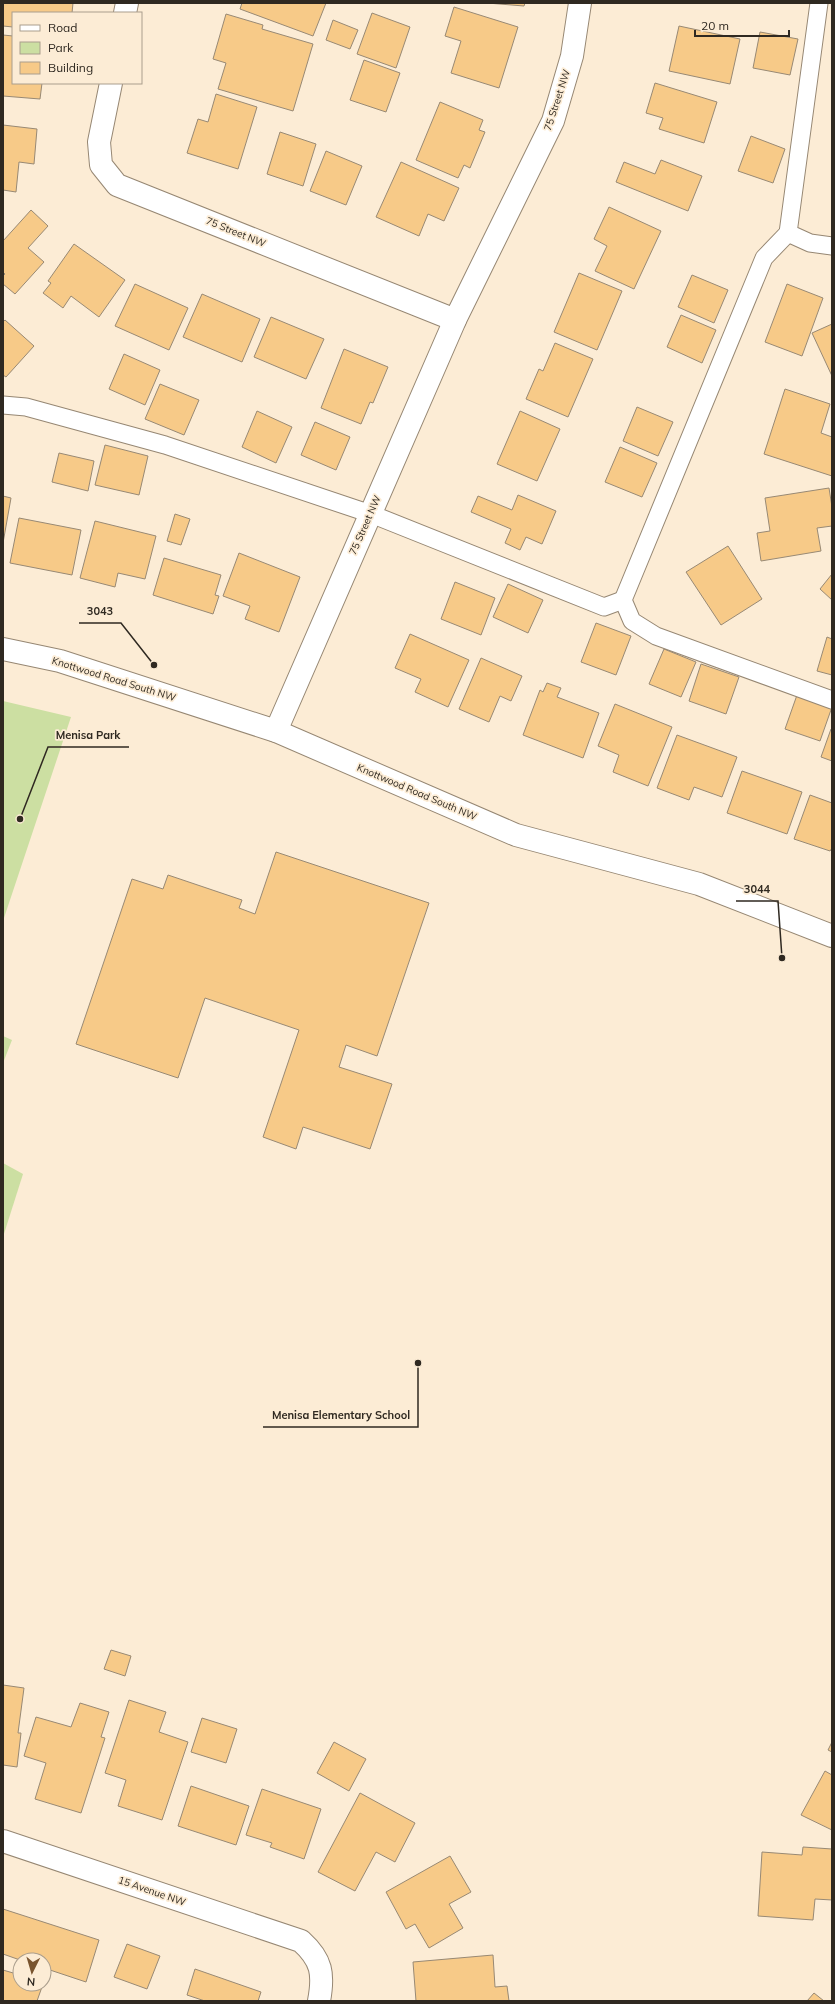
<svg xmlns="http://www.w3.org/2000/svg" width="835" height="2004" font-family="Mulish,sans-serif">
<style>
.green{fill:#ccdfa2}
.building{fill:#f7ca88;stroke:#988974}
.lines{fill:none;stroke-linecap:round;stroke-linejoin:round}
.service-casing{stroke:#968773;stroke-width:19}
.minor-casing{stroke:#968773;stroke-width:24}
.tertiary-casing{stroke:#968773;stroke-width:24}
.service{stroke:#fff;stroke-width:17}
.minor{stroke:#fff;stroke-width:22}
.tertiary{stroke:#fff;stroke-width:22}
.labels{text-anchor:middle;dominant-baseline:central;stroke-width:3.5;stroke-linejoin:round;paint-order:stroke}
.street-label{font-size:10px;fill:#2f2921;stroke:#fcecd5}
.leader{fill:none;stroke:#2f2921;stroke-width:1.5}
.callout-dot{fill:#2f2921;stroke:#fcecd5;stroke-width:1.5}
.callout-label{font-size:11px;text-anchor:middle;font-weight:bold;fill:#2f2921;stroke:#fcecd5;stroke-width:3.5;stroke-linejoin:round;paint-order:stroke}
</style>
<rect width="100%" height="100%" fill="#fcecd5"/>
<g class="green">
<polygon points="3,701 71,717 3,921"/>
<polygon points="3,1036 12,1040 3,1063"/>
<polygon points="3,1163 23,1174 3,1237"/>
</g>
<g class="building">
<polygon points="3,3 73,3 72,13 13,13 13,27 3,26"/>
<polygon points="242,3 326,3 313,36 240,9"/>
<polygon points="487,3 525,3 524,6"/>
<polygon points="454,7 518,27 499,88 451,73 461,41 445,36"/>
<polygon points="372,13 410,27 396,68 357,54"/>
<polygon points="226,14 263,25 262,29 313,44 293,111 218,89 226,63 213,59"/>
<polygon points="333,20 358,30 350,49 326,40"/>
<polygon points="679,26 740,39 730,84 669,71"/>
<polygon points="760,32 798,39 790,75 753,68"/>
<polygon points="3,35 13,36 13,83 42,83 40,99 3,96"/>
<polygon points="364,60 400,73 386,112 350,100"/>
<polygon points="655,83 717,102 704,143 659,129 663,118 646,113"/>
<polygon points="216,94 257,107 238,169 187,153 198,119 208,122"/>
<polygon points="440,102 483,120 479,130 485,132 470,168 464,165 458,178 416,160"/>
<polygon points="3,125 37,129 34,164 19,162 16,192 3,190"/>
<polygon points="280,132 316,144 303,186 267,174"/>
<polygon points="751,136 785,149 773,183 738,171"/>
<polygon points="326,151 362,166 346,205 310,191"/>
<polygon points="661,160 702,176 688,211 616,182 624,162 655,174"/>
<polygon points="401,162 459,188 444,221 428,214 419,236 376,217"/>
<polygon points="609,207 661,231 634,289 595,271 607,246 594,239"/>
<polygon points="31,210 48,226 28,248 44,262 15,294 3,284 3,276 5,274 3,272 3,241"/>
<polygon points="74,244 125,280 99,317 71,296 63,308 43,293 51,283 48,281"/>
<polygon points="579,273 622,291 597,350 554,332"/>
<polygon points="692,275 728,290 714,323 678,307"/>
<polygon points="135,284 188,308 169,350 115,326"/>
<polygon points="787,284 823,298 802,356 765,342"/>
<polygon points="202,294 260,319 242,362 183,337"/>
<polygon points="681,315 716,330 702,363 667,347"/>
<polygon points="271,317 324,339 306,379 254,357"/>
<polygon points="5,320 34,346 6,377 3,375 3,322"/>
<polygon points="832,324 832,376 812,333"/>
<polygon points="555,343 593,359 568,417 526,399 539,369 543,371"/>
<polygon points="344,349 388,367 373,403 370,402 361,424 321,408"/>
<polygon points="124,354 160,370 145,405 109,389"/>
<polygon points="160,384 199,400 184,435 145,419"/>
<polygon points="785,389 830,404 821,433 832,437 832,476 764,454"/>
<polygon points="637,407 673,422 658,456 623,441"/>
<polygon points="257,411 292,427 276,463 242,447"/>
<polygon points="520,411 560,429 537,481 497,464"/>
<polygon points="315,422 350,437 336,470 301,455"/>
<polygon points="105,445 148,456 139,495 95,485"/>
<polygon points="620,447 657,463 642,497 605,482"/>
<polygon points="59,453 94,461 88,491 52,482"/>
<polygon points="829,488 832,507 832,526 817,528 821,551 761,561 757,533 770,531 765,498"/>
<polygon points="518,495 556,511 542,544 526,537 520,550 505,543 511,529 471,512 478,496 512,510"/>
<polygon points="3,496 11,498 3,543"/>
<polygon points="175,514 190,519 181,545 167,541"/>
<polygon points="19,518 81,530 72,575 10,563"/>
<polygon points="95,521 156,536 145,579 118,573 115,587 80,578"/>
<polygon points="728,546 762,599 721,625 686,572"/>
<polygon points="239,553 300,577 279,632 245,619 250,606 223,596"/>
<polygon points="164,558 221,575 215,595 219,596 213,614 153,595"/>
<polygon points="832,574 832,600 820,589"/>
<polygon points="455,582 495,598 481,635 441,619"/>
<polygon points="508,584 543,600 528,633 493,617"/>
<polygon points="596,623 631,636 616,675 581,662"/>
<polygon points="410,634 469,660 448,707 415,692 421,679 395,668"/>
<polygon points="827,637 832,639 832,675 817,671"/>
<polygon points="664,649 696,662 681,697 649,684"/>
<polygon points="481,658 522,676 511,701 500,696 489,722 459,709"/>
<polygon points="701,664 739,677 726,714 689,701"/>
<polygon points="547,683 561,688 557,697 599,713 583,758 523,735 540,690 543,692"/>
<polygon points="797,695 832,707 820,741 785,729"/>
<polygon points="615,704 672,727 648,786 613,772 619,755 598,746"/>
<polygon points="831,729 832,729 832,761 821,757"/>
<polygon points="677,735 737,757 722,797 694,787 689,800 657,788"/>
<polygon points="742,771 802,792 787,834 727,813"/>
<polygon points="810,795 832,803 832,848 830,851 794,839"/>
<polygon points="276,852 429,903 377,1056 346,1045 339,1067 392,1084 370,1149 303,1127 296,1149 263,1137 299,1030 205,998 178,1078 76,1044 132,879 163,889 168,875 242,900 239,908 255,914"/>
<polygon points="111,1650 131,1656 125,1676 104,1669"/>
<polygon points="3,1685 24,1688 18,1733 21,1733 17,1767 3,1765"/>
<polygon points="129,1700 166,1712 159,1732 188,1742 162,1820 118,1806 126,1780 105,1773"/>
<polygon points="80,1703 109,1712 101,1737 105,1738 81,1813 35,1799 46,1763 24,1756 36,1717 71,1727"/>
<polygon points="202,1718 237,1729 226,1763 191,1752"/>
<polygon points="334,1742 366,1759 349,1791 317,1773"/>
<polygon points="832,1742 832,1752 828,1750"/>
<polygon points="825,1771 832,1775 832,1830 801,1815"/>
<polygon points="191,1786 249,1806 236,1845 178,1826"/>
<polygon points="262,1789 321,1809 304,1859 270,1847 272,1843 246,1835"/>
<polygon points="360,1793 415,1823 395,1862 376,1852 355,1891 318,1872"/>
<polygon points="803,1847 832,1849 832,1900 815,1899 813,1920 758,1916 762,1852 802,1855"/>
<polygon points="450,1856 471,1892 449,1904 463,1928 429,1948 415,1924 406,1929 386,1892"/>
<polygon points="3,1909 99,1940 86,1982 44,1968 44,1960 20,1960 3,1954"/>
<polygon points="127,1944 160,1956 147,1989 114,1977"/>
<polygon points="493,1955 495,1987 507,1986 509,2001 416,2001 413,1962"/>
<polygon points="195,1969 261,1992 258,2001 205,2001 187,1995"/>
<polygon points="3,1970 20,1975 20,1984 43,1984 37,2001 3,2001"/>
<polygon points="814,1993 824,2001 807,2001"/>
</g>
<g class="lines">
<defs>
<g id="service">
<polyline points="819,3 788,233 810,243 832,246"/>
<polyline points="788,233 764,258 623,600 632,621 656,636 832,700"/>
<polyline points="3,405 26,407 165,445 371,514 604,607 623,600"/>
</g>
<g id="minor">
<polyline points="125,13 127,3"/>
<polyline points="111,83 99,142 101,165 117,185 455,320"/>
<polyline points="276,731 455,320 553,121 572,56 580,3"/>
<path d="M 3,1841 L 301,1941 C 322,1960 324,1974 319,2001"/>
</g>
<polyline id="tertiary" points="3,649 60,661 276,731 516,835 699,884 832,936"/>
</defs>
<use href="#service" class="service-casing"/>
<use href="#minor" class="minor-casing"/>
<use href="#tertiary" class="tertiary-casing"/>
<use href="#service" class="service"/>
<use href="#minor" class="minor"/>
<use href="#tertiary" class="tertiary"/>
</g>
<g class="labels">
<g class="street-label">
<text transform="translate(557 100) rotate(-72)">75 Street NW</text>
<text transform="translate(236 232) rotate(22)">75 Street NW</text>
<text transform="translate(365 525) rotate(-66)">75 Street NW</text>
<text transform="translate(114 679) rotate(17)">Knottwood Road South NW</text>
<text transform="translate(417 792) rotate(23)">Knottwood Road South NW</text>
<text transform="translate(152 1891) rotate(19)">15 Avenue NW</text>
</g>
</g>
<path class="leader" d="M154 665L121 623H79M20 819L48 747H129M782 958L778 901H736M418 1363L418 1427H263"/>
<g class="callout-dot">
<circle cx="154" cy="665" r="4"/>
<circle cx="20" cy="819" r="4"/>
<circle cx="782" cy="958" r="4"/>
<circle cx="418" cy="1363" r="4"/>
</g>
<g class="callout-label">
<text x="100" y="615">3043</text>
<text x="88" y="739">Menisa Park</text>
<text x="757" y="893">3044</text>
<text x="341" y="1419">Menisa Elementary School</text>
</g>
<rect width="835" height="2004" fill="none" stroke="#2f2921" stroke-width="8"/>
<rect x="12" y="12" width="130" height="72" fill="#fcecd5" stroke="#aa9e8d"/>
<rect x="20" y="25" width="20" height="6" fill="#ffffff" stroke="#aa9e8d"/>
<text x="48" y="32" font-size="12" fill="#2f2921">Road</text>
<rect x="20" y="42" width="20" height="12" fill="#ccdfa2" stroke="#aa9e8d"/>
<text x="48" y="52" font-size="12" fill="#2f2921">Park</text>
<rect x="20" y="62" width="20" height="12" fill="#f7ca88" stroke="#aa9e8d"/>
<text x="48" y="72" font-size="12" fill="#2f2921">Building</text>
<g transform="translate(32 1972) rotate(185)"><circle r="19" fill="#fcecd5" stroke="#aa9e8d"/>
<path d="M0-3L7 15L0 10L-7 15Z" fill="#79542e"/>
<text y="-6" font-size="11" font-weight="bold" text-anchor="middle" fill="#2f2921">N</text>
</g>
<path d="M695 30v6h94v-6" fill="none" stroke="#2f2921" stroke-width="2"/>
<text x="701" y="30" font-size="12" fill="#2f2921" stroke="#fcecd5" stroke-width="3" paint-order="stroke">20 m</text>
</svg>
